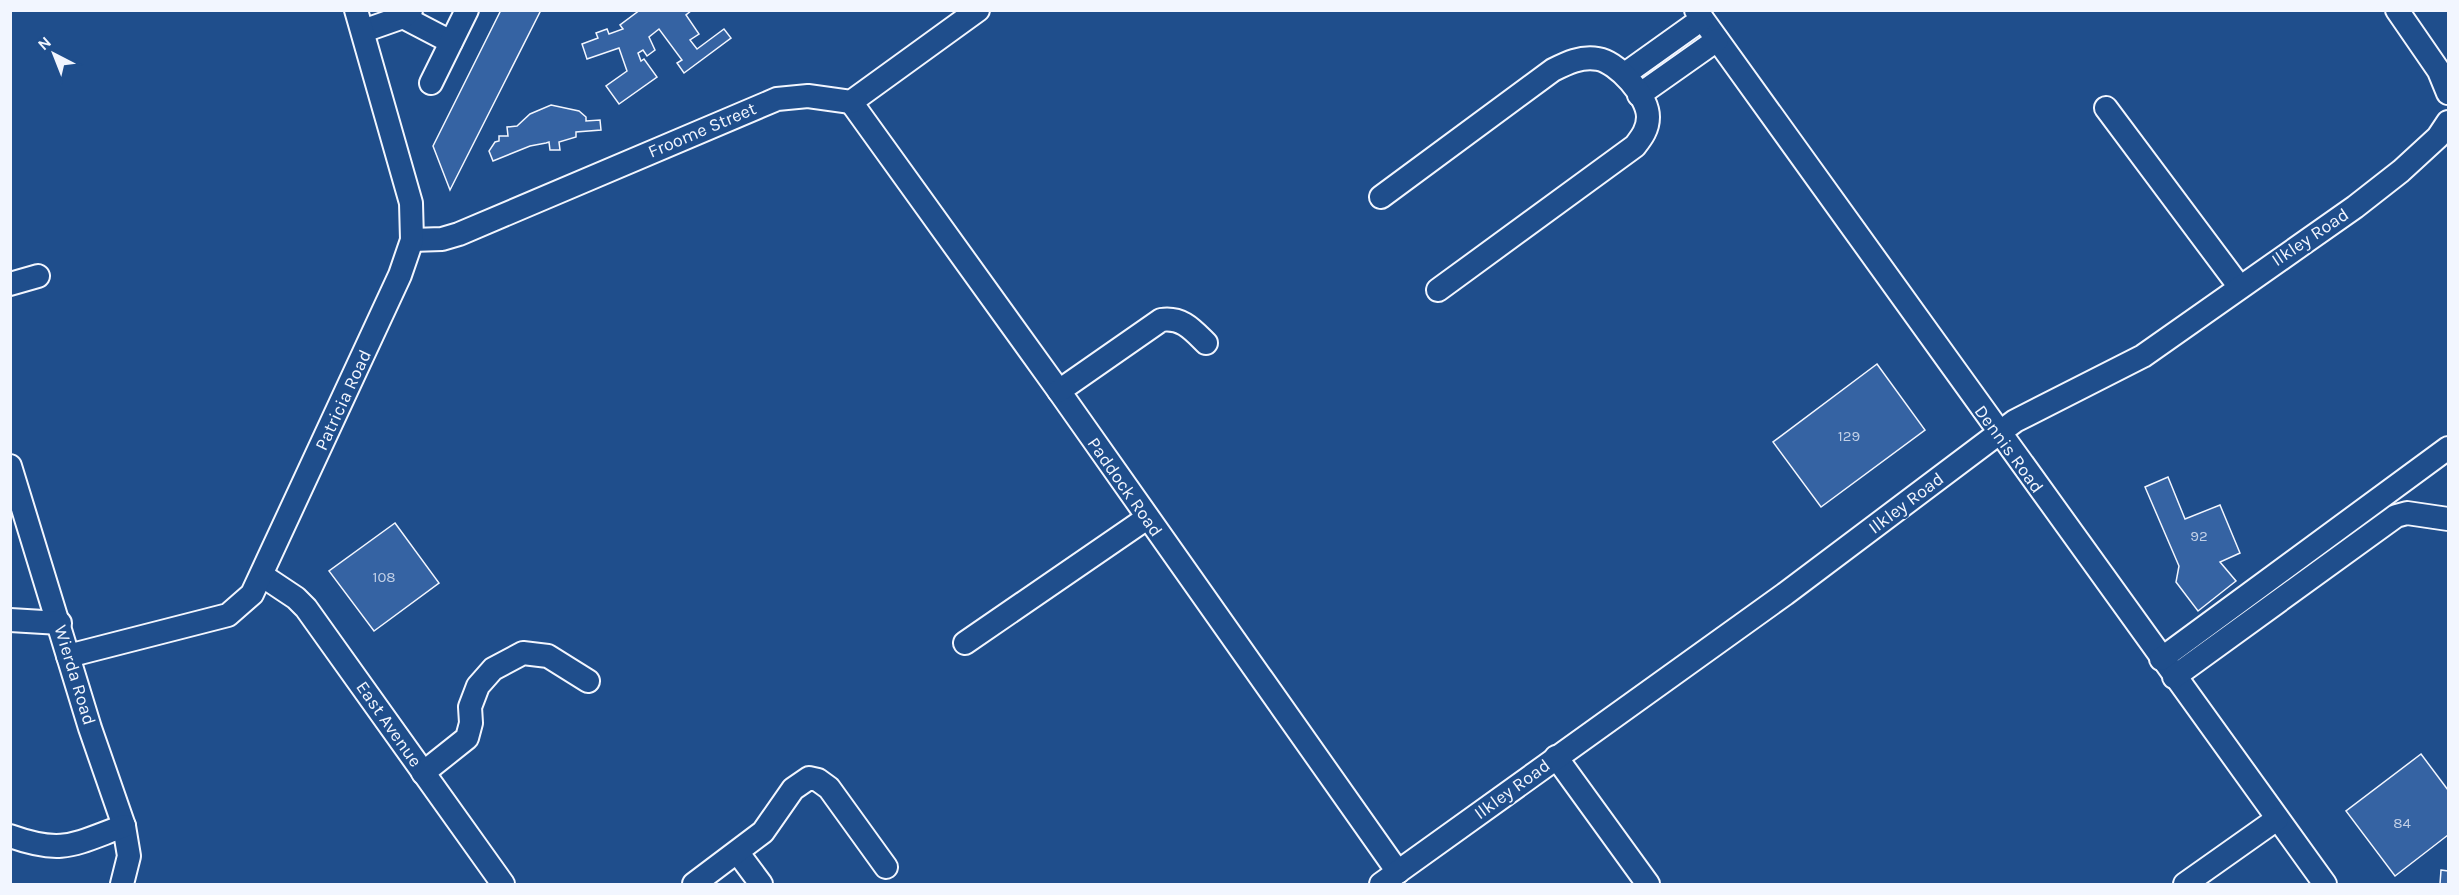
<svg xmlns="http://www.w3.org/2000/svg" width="2459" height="895" font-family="Karla,sans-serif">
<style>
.building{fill:#3563a3;stroke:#f2f6ff;stroke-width:1.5}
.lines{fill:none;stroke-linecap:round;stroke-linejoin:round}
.minor-casing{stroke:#f2f6ff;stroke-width:26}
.minor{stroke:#1f4e8c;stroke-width:22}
.labels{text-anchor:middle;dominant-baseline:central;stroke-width:4.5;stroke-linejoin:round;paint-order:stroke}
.number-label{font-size:15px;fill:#c3d1e8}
.street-label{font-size:18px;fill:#f2f6ff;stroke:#1f4e8c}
</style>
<rect width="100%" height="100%" fill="#1f4e8c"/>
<g class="building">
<polygon points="501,10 541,10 450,190 433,146"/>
<polygon points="640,10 692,10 686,15 699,34 690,40 697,49 724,29 731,38 684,73 677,63 682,60 659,29 649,37 655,50 647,56 643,50 638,53 641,61 644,59 657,77 619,104 606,86 627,71 619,48 587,59 582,44 598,38 596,33 607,29 609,34 623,29 620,25"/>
<polygon points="551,105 579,111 586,117 586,121 600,120 601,130 576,132 576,137 559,142 560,150 550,150 549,142 546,143 530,146 493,161 489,151 495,142 499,141 499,136 508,136 507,127 517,126 530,114"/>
<polygon points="1877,364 1925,430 1821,507 1773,442"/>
<polygon points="2168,477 2185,519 2220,505 2240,553 2220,562 2236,581 2198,611 2176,582 2179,566 2145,487"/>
<polygon points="395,523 439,583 374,631 329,571"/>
<polygon points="2421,754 2448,790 2448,835 2395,876 2346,811"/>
<polygon points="2441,870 2448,871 2448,884 2440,884"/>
</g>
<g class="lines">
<defs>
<g id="minor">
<polyline points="1696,10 2325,884"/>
<polyline points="2397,10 2439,71 2448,93"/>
<polyline points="403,17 451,42"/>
<polyline points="363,31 403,17 411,10"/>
<polyline points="1625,74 1702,19"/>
<polyline points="431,83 467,10"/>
<polyline points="1639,95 1717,40"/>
<polyline points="851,102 1059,391 1398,872"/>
<polyline points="2106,108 2239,286"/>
<path d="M 1381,197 L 1553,70 C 1567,63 1581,56 1598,59 C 1617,62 1648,96 1648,117 C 1648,129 1642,137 1635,146 L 1438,290"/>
<polyline points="412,240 442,239 459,234 777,99 808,96 851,102 978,10"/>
<polyline points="10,284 38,276"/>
<path d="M 1059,391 L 1161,320 C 1182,317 1192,329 1206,343"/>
<polyline points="10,466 90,728 124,826 129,856 122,884"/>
<polyline points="263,576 296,598 306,608 503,884"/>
<polyline points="10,620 60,623"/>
<polyline points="965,643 1147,518"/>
<polyline points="68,656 228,615 252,594 400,275 412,240 411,203 356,10"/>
<polyline points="2161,659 2448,448"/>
<polyline points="2174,677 2396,516 2407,513 2448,519"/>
<polyline points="1556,757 1648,884"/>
<polyline points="423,773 467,738 471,723 470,707 478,686 493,669 523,653 548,656 588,681"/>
<path d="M 10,836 C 63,855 74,844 124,826"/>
<polyline points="738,853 761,884"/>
<polyline points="694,884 763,832 793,789 809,778 818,780 829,788 886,867"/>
<polyline points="1381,884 1785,594 2015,421 2143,356 2355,207 2401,171 2438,137 2448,122"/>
<polyline points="2185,884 2277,819"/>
</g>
</defs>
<use href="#minor" class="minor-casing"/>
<use href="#minor" class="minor"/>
</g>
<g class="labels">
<g class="number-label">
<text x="1849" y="436">129</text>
<text x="2199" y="536">92</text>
<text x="384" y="577">108</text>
<text x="2402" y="823">84</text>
</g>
<g class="street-label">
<text transform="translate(702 130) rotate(-23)">Froome Street</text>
<text transform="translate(2310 237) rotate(-34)">Ilkley Road</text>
<text transform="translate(343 400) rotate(-65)">Patricia Road</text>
<text transform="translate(2009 449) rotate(54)">Dennis Road</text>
<text transform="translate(1125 487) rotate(55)">Paddock Road</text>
<text transform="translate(1906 503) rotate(-37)">Ilkley Road</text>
<text transform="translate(75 675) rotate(73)">Wierda Road</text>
<text transform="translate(389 724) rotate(55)">East Avenue</text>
<text transform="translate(1512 789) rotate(-36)">Ilkley Road</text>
</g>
</g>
<rect width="2459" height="895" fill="none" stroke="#f2f6ff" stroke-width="24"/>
<g transform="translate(54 54) rotate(318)" stroke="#1f4e8c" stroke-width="4.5" paint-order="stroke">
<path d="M0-4.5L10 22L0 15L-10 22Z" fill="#f2f6ff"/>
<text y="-9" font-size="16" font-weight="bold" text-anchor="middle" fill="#f2f6ff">N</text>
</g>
</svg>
